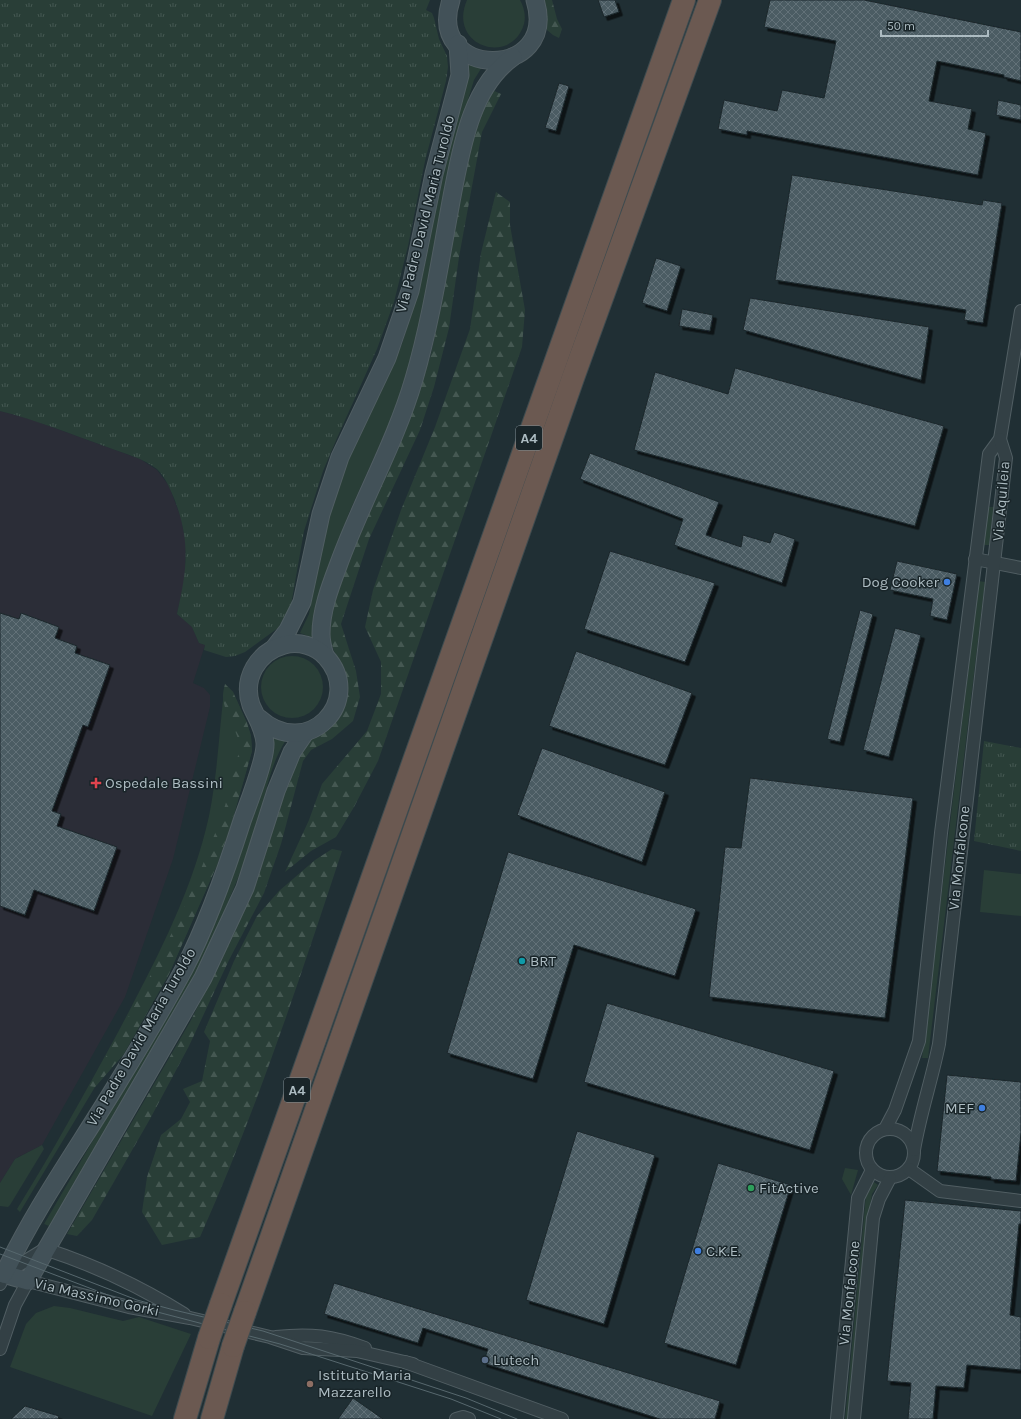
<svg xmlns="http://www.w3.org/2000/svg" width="1021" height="1419" font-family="Karla,sans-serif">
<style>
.medical{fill:#2b2d37}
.grass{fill:#293e37}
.forest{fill:url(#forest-firs)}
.park{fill:url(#park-tufts)}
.building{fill:url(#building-cross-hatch);stroke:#1b272b;filter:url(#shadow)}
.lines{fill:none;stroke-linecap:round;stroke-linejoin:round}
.street-casing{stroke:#515e63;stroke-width:14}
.secondary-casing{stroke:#515e63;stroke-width:19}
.highway-casing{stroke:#3e4b4f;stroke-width:24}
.street{stroke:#334045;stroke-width:12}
.secondary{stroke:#425158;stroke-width:17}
.highway{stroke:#6b5951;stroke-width:22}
.tram{stroke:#57686e;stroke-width:1}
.highway-bridge-casing{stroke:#3e4b4f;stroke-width:24;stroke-linecap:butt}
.highway-bridge{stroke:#6b5951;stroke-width:22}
.shop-dot{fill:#3f7fe0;stroke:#192529;stroke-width:1.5}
.health-dot{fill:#e0444e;stroke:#192529;stroke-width:1.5}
.culture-dot{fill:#0f9aa8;stroke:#192529;stroke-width:1.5}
.leisure-dot{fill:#2e9e5b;stroke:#192529;stroke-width:1.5}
.service-dot{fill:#5c6f8a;stroke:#192529;stroke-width:1.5}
.education-dot{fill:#8d6e63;stroke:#192529;stroke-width:1.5}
.labels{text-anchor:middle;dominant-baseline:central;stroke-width:3;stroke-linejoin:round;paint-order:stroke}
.shield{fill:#192529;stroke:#818f94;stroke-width:1}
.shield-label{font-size:14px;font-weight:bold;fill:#adbcc2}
.street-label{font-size:15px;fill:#adbcc2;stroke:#192529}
.poi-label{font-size:15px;fill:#adbcc2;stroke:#192529;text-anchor:start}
</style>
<defs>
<pattern id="forest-firs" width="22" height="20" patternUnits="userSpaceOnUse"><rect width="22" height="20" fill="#293e37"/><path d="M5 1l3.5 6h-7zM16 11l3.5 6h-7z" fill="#455852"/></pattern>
<pattern id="park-tufts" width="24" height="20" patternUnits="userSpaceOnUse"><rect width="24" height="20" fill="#293e37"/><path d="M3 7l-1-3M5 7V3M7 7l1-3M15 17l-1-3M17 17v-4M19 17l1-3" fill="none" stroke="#455852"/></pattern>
<pattern id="building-cross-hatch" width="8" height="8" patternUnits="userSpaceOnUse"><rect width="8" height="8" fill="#4b5c63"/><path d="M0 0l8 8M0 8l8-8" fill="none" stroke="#627178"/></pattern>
<filter id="shadow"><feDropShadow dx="3.5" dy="3.5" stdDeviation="0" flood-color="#0009"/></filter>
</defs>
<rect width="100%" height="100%" fill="#202f34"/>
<polygon class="medical" points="0,411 30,419 140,459 157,470 169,486 181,518 186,544 185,578 177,614 192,627 199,643 205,645 193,683 204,688 210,695 210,707 173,859 125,997 42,1145 15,1159 0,1183"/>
<g class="grass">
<path d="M 467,0 L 520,0 C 524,7 526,16 524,24 C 511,67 447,46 467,0 Z"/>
<polygon points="469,62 482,67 474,80 454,146 421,326 398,404 349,513 328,570 316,639 300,633 309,614 323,539 342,474 355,443 402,344 423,273 441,177 455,119 467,82"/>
<polygon points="988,507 994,507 989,545 983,545"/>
<polygon points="979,581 985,582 928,1058 922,1058"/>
<circle cx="292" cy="687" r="31"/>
<path d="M 225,684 L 233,692 L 247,723 L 251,736 L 252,751 L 232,822 L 217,865 L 169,974 L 134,1036 L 123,1055 L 95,1087 L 20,1212 L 17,1209 C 52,1153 84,1094 116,1036 C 153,966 192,894 209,816 C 218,772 219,728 225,684 Z"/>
<path d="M 271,735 L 286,740 C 269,766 265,799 256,828 C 246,860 233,891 220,921 C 174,1028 108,1126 49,1226 L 44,1224 L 161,1024 L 229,885 L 257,803 Z"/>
<polygon points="984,870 1021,874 1021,916 980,912"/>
<polygon points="42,1145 44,1149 10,1205 8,1207 0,1206 0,1183 15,1159"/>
<polygon points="845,1168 858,1170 851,1195 842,1179"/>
<polygon points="874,1182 878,1185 872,1194 870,1207 848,1419 845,1419 866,1194"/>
<polygon points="54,1306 70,1308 123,1321 139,1317 191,1334 152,1416 10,1367 26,1324 36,1313"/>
</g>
<g class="forest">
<polygon points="545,0 552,0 557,19 562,29 559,38 553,35 547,30"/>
<polygon points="490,89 501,94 482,132 459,257 449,328 434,387 420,430 369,539 341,624 356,671 360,697 353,721 332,739 311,750 303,761 281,844 264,893 229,960 189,1046 150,1119 92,1220 77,1236 67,1234 190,1022 218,966 247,902 291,766 346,683 344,668 334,651 330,639 329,625 335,601 344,567 419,390 431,354 442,299 464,172 475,129"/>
<polygon points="496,192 510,202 510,225 525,310 522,347 378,761 354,807 336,837 311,851 285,872 309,820 322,784 367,731 381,694 381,662 365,627 373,590 401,510 435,427 470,329 481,253"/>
<path d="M 225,684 L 233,692 L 247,723 L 251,736 L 252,751 L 231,824 L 217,865 L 169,974 L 123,1055 L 95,1087 L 89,1086 C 135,1008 176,931 210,847 C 217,827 233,795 228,774 C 255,740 225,727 223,696 C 223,692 224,688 225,684 Z"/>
<path d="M 332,849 L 342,851 C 299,981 256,1112 200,1237 L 162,1245 L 142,1212 L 147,1177 L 161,1135 L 181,1119 L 190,1102 L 183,1089 L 202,1081 L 210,1041 L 204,1032 L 234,961 L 257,916 L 279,891 L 315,860 Z"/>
</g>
<g class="park">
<path d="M 0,0 L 430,0 L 426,10 L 432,13 L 434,18 L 439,39 L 447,56 L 448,67 L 446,81 L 425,161 L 408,246 L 394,302 L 377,349 L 337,438 L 323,471 L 304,531 L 291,605 L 278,628 L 245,652 L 235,656 L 226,657 L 204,650 L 205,645 L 199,643 L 192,627 L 177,614 C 187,569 191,542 174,498 C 170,489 165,476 157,469 C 143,458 123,453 107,447 C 71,434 36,420 0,411 Z"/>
<polygon points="984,741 1021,748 1021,851 974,841"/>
</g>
<g class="building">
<polygon points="598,0 615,0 619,12 604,17"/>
<polygon points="770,0 864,0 1021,32 1021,81 1004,77 1004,75 937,61 929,101 972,109 968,129 986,133 978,175 747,131 747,135 718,129 724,100 777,111 782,90 824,98 836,41 764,27"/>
<polygon points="559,83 569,86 556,131 545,128"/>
<polygon points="998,100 1021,105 1021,120 996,115"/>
<polygon points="792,175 982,205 983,200 1002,203 983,323 964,320 966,310 775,280"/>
<polygon points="656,258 681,266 667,311 642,303"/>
<polygon points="750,298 929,327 921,380 743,330"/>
<polygon points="682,309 713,315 710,331 679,326"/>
<polygon points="735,368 944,426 915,526 634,450 655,372 728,394"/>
<polygon points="590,453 719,502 706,535 741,547 743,535 770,543 774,532 795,539 782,583 674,545 683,519 580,479"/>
<polygon points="610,551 715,583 685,662 584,629"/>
<polygon points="897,561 957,574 947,620 930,616 933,599 890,590"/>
<polygon points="860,610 873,614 840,742 827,739"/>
<polygon points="0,613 19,619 21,613 59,627 55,638 77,646 75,653 110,665 88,727 83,725 52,811 61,814 57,826 117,847 94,911 34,890 25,915 0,906"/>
<polygon points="895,628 921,635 889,757 863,750"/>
<polygon points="576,651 692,693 665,765 549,726"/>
<polygon points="542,748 665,792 642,862 517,815"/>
<polygon points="750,778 913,798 885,1018 709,997 725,847 741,848"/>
<polygon points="508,852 696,909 675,976 574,945 533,1079 447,1053"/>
<polygon points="607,1003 834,1071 810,1150 584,1082"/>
<polygon points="947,1075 1021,1082 1021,1133 1016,1181 991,1179 991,1177 937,1171"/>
<polygon points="577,1131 655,1155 604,1324 526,1300"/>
<polygon points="718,1163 791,1185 736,1365 664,1343"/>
<polygon points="905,1200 1021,1211 1021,1224 1019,1224 1010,1315 1021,1317 1021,1370 967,1365 964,1388 936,1386 933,1419 908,1419 911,1383 887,1381"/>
<polygon points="334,1283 720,1401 715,1419 660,1419 483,1363 488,1349 423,1328 418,1343 324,1314"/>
<polygon points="353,1398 383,1419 338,1419"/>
<polygon points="25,1406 59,1416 58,1419 11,1419"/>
</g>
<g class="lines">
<defs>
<g id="street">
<polyline points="975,559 1021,568"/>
<circle cx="890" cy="1153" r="24"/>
<polyline points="885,1129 895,1110 919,1041 941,833 989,454 1000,439 1021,311"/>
<path d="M 914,1150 C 920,1114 932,1079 939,1044 L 1006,458 L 1000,439"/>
<polyline points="909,1169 940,1191 1021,1201"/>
<path d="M 0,1284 L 4,1274 L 45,1249 C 94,1265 141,1287 184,1314"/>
<path d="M 276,1337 C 311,1333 332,1336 365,1348"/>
<polyline points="0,1349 15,1305 28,1281 129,1307 190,1318 270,1337 303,1348 357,1351 413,1364"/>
<polyline points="405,1362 562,1419"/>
<polyline points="456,1419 463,1417 469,1419"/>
<polyline points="837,1419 858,1198 872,1170"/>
<polyline points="854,1419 873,1218 879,1199 890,1178"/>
</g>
<g id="secondary">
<path d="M 451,0 C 425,80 560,81 535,0"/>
<polyline points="274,648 288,630 302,602 321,514 340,457 387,358 410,291 434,174 460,75 458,44"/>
<path d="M 325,656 C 323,649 321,641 321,634 C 321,611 330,587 338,566 C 361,502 395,444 414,379 C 432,318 441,254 453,191 C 462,145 472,86 513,57"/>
<polyline points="0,1273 28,1281 203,978 245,888 276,791 292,752 305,733"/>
<path d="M 4,1274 C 36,1206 81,1144 120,1079 C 142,1043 164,1006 184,969 C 208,923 226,871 242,821 C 248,804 266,759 265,743 C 264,728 256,717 251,705 C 242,678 258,652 284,645 C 299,641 316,646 326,657 C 365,700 308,762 259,718"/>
</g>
<g id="highway">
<polyline points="221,1304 684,0"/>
<polyline points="245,1312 574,375 710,0"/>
<polyline points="185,1419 209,1338"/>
<polyline points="212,1419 233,1346"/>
</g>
</defs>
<use href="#street" class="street-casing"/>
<use href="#secondary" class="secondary-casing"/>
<use href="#highway" class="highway-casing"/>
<use href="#street" class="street"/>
<use href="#secondary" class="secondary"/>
<use href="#highway" class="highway"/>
<g class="tram">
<polyline points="0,1247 137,1300 174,1310 263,1331 466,1398 517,1419"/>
<polyline points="0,1254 142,1308 280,1344 451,1399 501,1419"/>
</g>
<defs>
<g id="highway-bridge">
<polyline points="209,1338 221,1304"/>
<polyline points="233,1346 245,1312"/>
</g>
</defs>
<use href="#highway-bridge" class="highway-bridge-casing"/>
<use href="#highway-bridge" class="highway-bridge"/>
</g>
<g class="shop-dot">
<circle cx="947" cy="582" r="4"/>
<circle cx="982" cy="1108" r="4"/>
<circle cx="698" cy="1251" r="4"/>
</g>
<path class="health-dot" d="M94 777h4v4h4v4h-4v4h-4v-4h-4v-4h4z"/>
<circle class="culture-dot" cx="522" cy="961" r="4"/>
<circle class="leisure-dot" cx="751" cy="1188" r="4"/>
<circle class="service-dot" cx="485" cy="1360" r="4"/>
<circle class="education-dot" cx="310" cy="1384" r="4"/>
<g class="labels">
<g class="shield">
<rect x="516" y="426" width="26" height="24" rx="3"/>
<rect x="284" y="1078" width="26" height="24" rx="3"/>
</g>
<g class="shield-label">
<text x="529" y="438">A4</text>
<text x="297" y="1090">A4</text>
</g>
<g class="street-label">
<text transform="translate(425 214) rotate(-76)">Via Padre David Maria Turoldo</text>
<text transform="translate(1001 501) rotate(-85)">Via Aquileia</text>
<text transform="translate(959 858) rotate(-84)">Via Monfalcone</text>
<text transform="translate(141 1037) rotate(-60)">Via Padre David Maria Turoldo</text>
<text transform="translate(849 1293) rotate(-84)">Via Monfalcone</text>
<text transform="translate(97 1297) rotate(13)">Via Massimo Gorki</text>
</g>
<g class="poi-label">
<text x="939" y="582" text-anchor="end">Dog Cooker</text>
<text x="105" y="783">Ospedale Bassini</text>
<text x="530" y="961">BRT</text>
<text x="974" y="1108" text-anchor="end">MEF</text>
<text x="759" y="1188">FitActive</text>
<text x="706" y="1251">C.K.E.</text>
<text x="493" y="1360">Lutech</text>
<text x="318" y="1375">Istituto Maria<tspan x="318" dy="17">Mazzarello</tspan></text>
</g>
</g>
<path d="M881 30v6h107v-6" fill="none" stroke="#adbcc2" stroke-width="2"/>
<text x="887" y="30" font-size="12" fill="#adbcc2" stroke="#192529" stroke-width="3" paint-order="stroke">50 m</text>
</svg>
